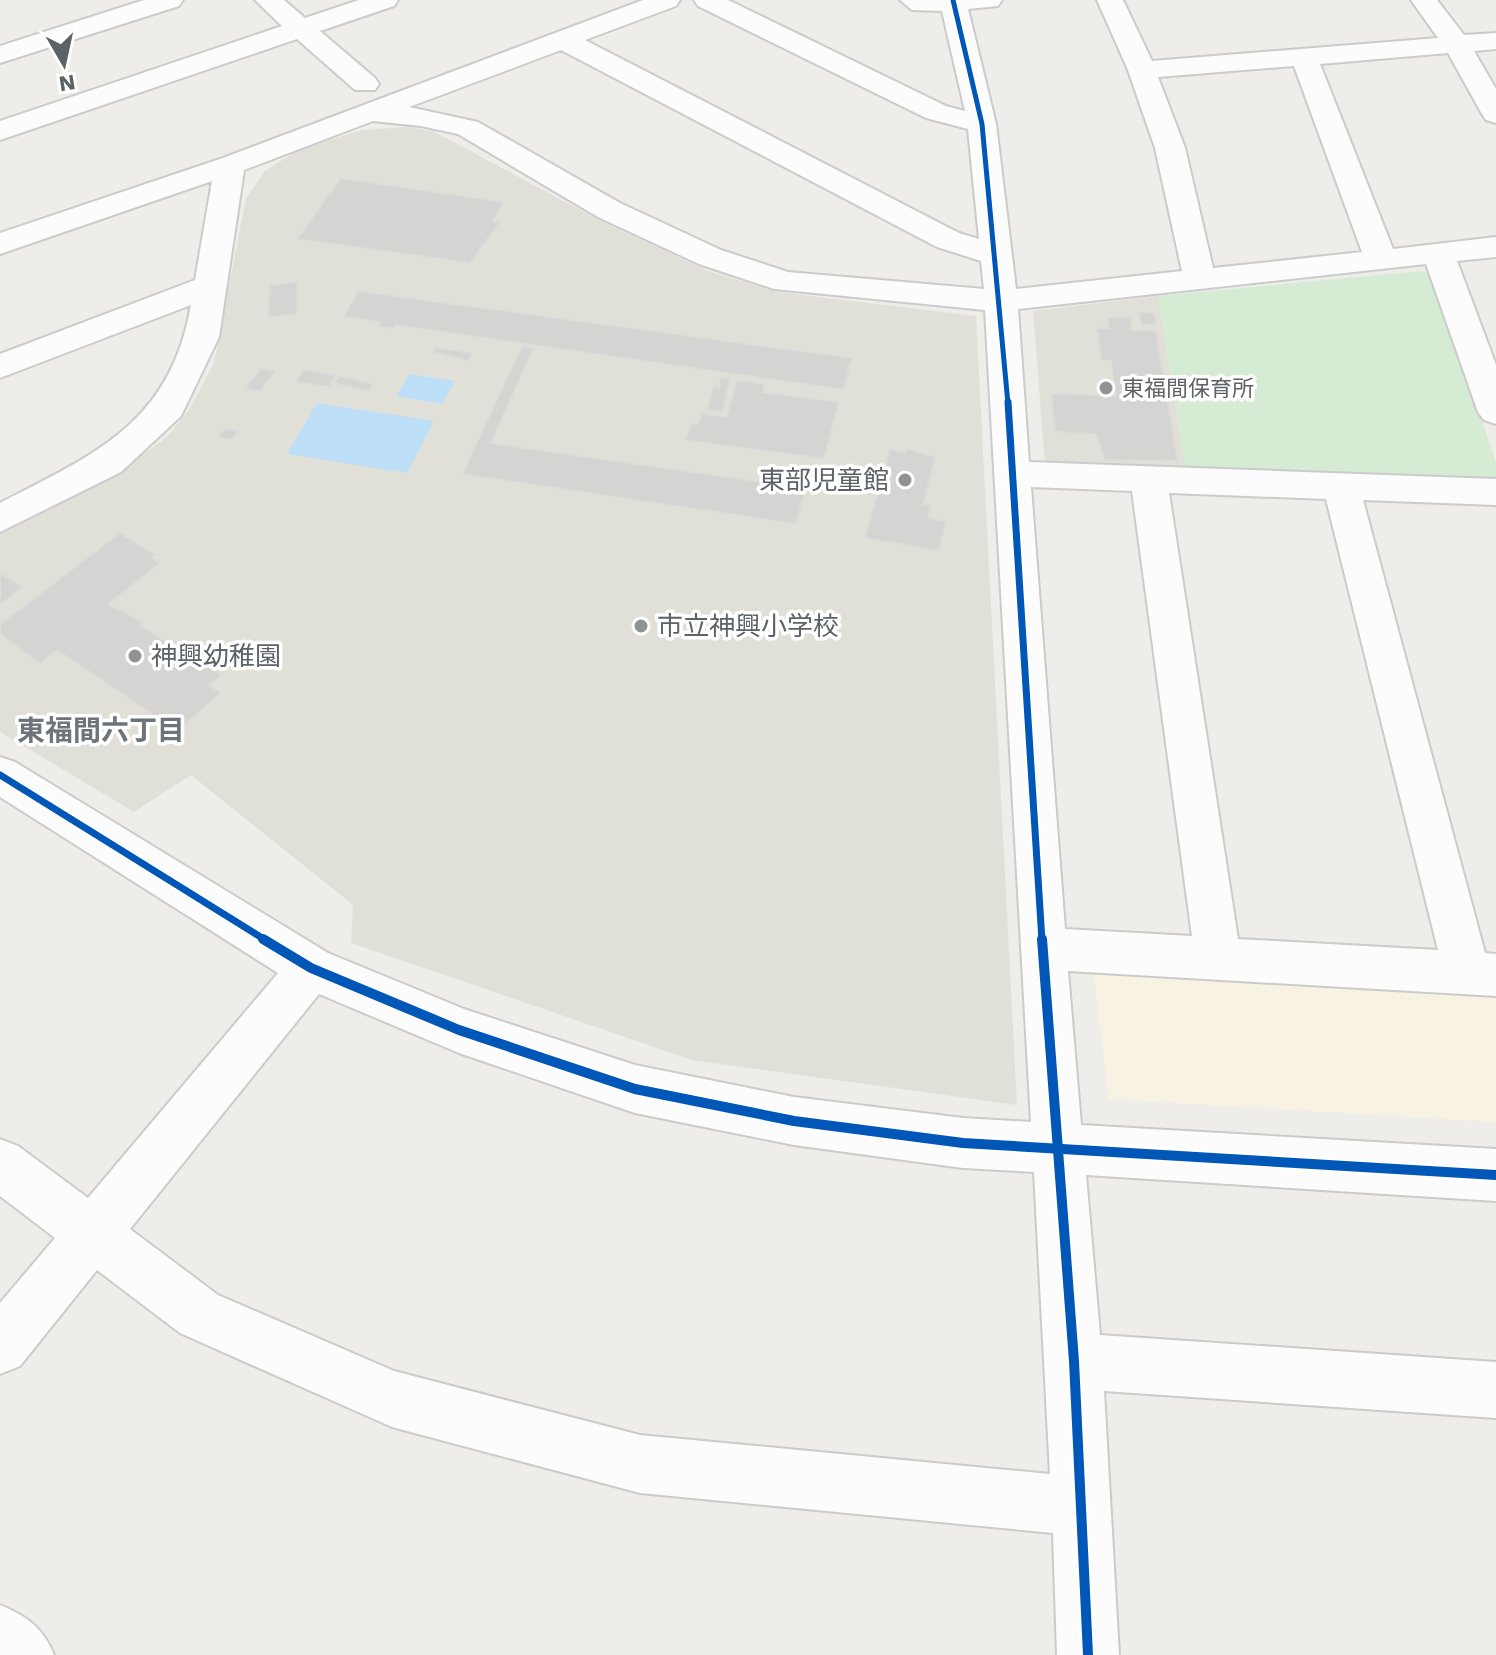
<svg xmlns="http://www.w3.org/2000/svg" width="1496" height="1655" font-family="'Work Sans','Noto Sans JP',sans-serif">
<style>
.commercial{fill:#f7f2e2}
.education{fill:#e1e0d8}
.green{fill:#d5ebd3}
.water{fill:#bddff8}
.building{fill:#d5d4d2;stroke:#dedcd8;stroke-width:2}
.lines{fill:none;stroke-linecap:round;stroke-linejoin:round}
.minor-casing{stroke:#cbcbcb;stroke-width:4}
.minor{fill:#fcfcfc;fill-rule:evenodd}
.cycleway-far2-casing{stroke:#fff;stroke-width:8}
.cycleway-far1-casing{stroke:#fff;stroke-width:12}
.cycleway-casing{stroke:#fff;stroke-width:15}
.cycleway-far2{stroke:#0057b8;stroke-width:5}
.cycleway-far1{stroke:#0057b8;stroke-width:7}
.cycleway{stroke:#0057b8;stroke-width:10}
.poi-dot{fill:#909394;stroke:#fff;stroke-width:3}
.labels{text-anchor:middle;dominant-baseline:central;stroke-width:7;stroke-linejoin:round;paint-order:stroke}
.far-poi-label{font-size:22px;fill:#5d6267;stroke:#fff;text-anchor:start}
.poi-label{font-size:26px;fill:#5d6267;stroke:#fff;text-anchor:start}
.neighbourhood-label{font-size:28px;font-weight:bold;fill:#6e747a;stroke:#fff}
</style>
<rect width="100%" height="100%" fill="#eeede9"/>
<polygon class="commercial" points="1093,969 1496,997 1496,1122 1109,1099"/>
<g class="education">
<polygon points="407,127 433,131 599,220 708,271 777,292 976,316 1017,1105 692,1060 351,943 353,905 191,775 134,812 0,732 0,533 66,501 140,457 167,437 189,410 214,363 246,198 265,171 300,149 363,130"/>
<polygon points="1158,296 1186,470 1045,465 1033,311"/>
</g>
<polygon class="green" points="1421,271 1434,276 1496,463 1496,478 1487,484 1186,470 1158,296"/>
<g class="water">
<polygon points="409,374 455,381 442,404 396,396"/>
<polygon points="317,403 434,421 407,473 287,454"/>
</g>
<g class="building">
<polygon points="341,178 504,202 493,221 500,222 470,263 297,239"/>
<polygon points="298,282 297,314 268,317 270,285"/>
<polygon points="358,291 852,358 844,390 396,325 394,329 378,327 381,322 343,317"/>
<polygon points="1139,312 1155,313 1156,325 1141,325"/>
<polygon points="1107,317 1131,318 1132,330 1156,331 1178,461 1104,460 1096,434 1055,432 1051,393 1115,396 1111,361 1101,360 1097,328 1109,328"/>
<polygon points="522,346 534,348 491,443 806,488 796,524 462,474"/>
<polygon points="435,347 472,353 468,361 432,352"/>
<polygon points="261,368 276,371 260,391 245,388"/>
<polygon points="303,370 336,375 329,387 295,382"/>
<polygon points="339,376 374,384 368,391 333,383"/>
<polygon points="720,378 730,379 723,412 707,410 713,386 719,387"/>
<polygon points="737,380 765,384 763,392 839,402 824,459 685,440 691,423 698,424 702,413 726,417"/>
<polygon points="225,428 239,431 232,440 218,437"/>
<polygon points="906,448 935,457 924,504 931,505 928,518 946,521 939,551 865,538 890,449 905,452"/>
<polygon points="120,533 156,555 152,558 161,563 108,604 144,622 140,625 184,653 190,649 200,655 196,659 222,675 209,685 221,693 177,731 57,650 39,664 0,633 0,624"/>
<polygon points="2,574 23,587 0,605 0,576"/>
</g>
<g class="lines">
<defs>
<g id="minor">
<polygon points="144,0 183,0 179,6 0,63 0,46"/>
<polygon points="255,0 284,0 305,18 359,0 398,0 394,6 320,31 375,78 379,84 375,90 355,90 297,39 0,140 0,121 282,26"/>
<path d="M 643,0 L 680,0 L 676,6 L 585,40 L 959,233 L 979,239 L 968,129 L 926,118 L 698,6 L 694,0 L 728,0 L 946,106 L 965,111 L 942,11 L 912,10 L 900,0 L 1002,0 L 998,6 L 968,9 L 996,124 L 1016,289 L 1182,271 L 1155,148 L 1128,70 L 1097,0 L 1123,0 L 1152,61 L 1438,38 L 1411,0 L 1437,0 L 1464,35 L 1496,33 L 1496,49 L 1474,51 L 1496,89 L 1496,123 L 1486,120 L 1482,114 L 1448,53 L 1320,64 L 1393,249 L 1496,237 L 1496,257 L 1457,261 L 1496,365 L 1496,424 L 1484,420 L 1478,412 L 1426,264 L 1018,309 L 1029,462 L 1496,479 L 1496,505 L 1363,500 L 1485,953 L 1496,954 L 1496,996 L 1068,971 L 1081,1125 L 1496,1149 L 1496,1201 L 1086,1175 L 1100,1335 L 1496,1362 L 1496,1418 L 1104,1391 L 1119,1655 L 1057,1655 L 1053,1533 L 640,1493 L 392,1427 L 180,1333 L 97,1270 L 20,1366 L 0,1374 L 0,1303 L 55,1238 L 0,1196 L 0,1139 L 18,1146 L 88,1198 L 278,973 L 0,797 L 0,757 L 15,762 L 328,953 L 464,1009 L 635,1065 L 794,1097 L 963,1118 L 1031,1122 L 985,310 L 774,289 L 699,264 L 598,217 L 458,134 L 421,126 L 373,121 L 244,170 L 219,337 L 181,416 L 121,472 L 0,532 L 0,503 C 97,453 170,423 191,305 L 0,378 L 0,354 L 195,280 L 212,181 L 0,254 L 0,233 L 220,159 ZM 561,50 L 937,247 L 981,261 L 984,289 L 788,272 L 721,250 L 620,203 L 478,122 L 409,107 ZM 1294,66 L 1362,252 L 1213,268 L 1185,148 L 1158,77 ZM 1031,487 L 1132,491 L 1192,936 L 1065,929 ZM 1169,493 L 1326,499 L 1438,950 L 1238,939 ZM 319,994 L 459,1053 L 635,1113 L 794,1145 L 963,1168 L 1034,1172 L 1050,1474 L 640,1435 L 394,1371 L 218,1295 L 130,1229 Z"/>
<path d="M 0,1605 C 27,1616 43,1628 54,1655 L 0,1655 Z"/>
</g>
</defs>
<use href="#minor" class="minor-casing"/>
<use href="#minor" class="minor"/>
<defs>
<polyline id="cycleway-far2" points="953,0 982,124 1008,404"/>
<g id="cycleway-far1">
<polyline points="1008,402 1042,941"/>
<polyline points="0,775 267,941"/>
</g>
<g id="cycleway">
<polyline points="263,939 311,968 459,1030 635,1089 794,1121 963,1143 1496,1175"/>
<polyline points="1042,939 1074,1361 1088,1655"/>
</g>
</defs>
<use href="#cycleway-far2" class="cycleway-far2-casing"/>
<use href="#cycleway-far1" class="cycleway-far1-casing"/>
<use href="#cycleway" class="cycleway-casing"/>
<use href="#cycleway-far2" class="cycleway-far2"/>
<use href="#cycleway-far1" class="cycleway-far1"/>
<use href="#cycleway" class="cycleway"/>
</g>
<g class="poi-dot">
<circle cx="1106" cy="388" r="8"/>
<circle cx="905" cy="480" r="8"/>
<circle cx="641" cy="626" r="8"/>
<circle cx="135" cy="656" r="8"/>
</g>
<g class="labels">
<g class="far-poi-label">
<text x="1122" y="388">東福間保育所</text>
</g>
<g class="poi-label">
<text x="889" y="480" text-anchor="end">東部児童館</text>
<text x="657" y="626">市立神興小学校</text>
<text x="151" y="656">神興幼稚園</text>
</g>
<g class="neighbourhood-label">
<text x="101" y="730">東福間六丁目</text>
</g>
</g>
<g transform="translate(64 64) rotate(171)" stroke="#ffffff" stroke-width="6" paint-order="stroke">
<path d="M0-6L14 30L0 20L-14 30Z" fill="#5d6267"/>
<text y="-12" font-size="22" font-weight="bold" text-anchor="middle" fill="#5d6267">N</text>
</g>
</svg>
